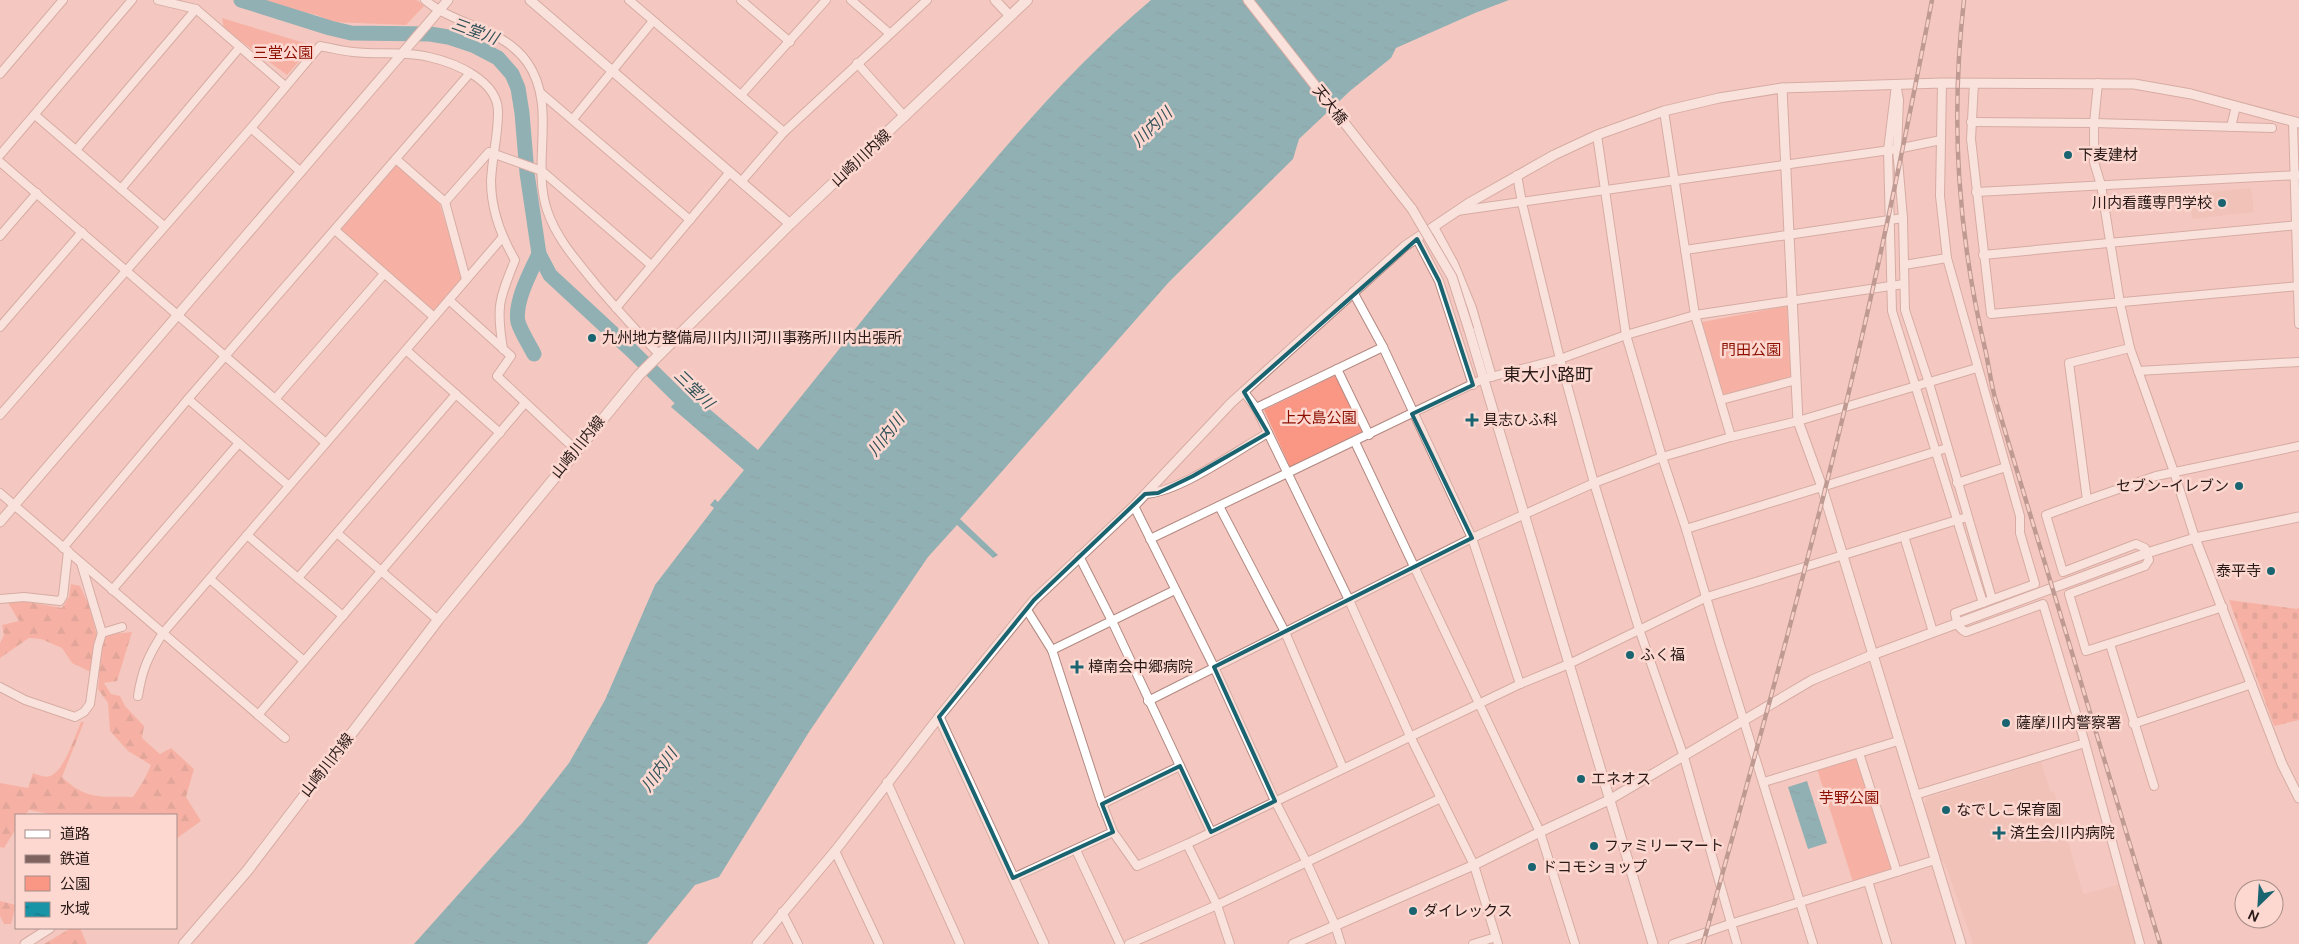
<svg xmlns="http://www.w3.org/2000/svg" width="2299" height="944" font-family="'DM Sans','Noto Sans JP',sans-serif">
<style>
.built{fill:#eebab0}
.forest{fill:url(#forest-firs)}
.cemetery{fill:url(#cemetery-stones)}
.park{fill:#fa9684}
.water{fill:url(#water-ripples)}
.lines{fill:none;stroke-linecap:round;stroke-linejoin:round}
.river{stroke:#1993a6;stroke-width:15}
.minor-casing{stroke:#b28981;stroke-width:10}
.tertiary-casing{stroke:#b28981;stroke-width:11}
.secondary-casing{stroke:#b28981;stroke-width:12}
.minor{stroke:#fff;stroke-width:8}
.tertiary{stroke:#fff;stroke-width:9}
.secondary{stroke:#fff;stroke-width:10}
.rail-casing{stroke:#7e635e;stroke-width:4.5}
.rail{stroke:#fcd8d1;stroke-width:2.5;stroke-dasharray:8;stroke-linecap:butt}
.tertiary-bridge-casing{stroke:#b28981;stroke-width:11;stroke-linecap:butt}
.tertiary-bridge{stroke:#fff;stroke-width:9}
.marked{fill:none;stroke:#196470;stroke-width:4;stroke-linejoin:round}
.poi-dot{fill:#196470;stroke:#fcd8d1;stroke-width:2}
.labels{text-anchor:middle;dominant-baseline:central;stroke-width:5;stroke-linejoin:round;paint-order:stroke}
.park-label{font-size:15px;fill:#8c0f00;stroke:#fcd8d1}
.street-label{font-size:15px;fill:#291a17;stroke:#fcd8d1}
.poi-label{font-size:15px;fill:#291a17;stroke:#fcd8d1;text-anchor:start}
.water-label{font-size:16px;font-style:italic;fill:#315258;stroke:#fcd8d1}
.quarter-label{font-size:18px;fill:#291a17;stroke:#fcd8d1}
</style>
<defs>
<pattern id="forest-firs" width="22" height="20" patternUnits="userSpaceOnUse" patternTransform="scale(1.25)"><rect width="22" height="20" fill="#fa9684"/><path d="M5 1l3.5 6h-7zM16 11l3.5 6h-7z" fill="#ca7a6b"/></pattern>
<pattern id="cemetery-stones" width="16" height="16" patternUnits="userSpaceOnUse" patternTransform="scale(1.25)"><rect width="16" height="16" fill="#fa9684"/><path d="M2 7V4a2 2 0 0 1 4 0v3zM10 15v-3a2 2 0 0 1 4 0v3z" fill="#ca7a6b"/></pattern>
<pattern id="water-ripples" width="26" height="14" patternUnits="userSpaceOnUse" patternTransform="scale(1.25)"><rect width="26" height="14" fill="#1993a6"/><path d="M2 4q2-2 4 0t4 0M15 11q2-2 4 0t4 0" fill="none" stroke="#167786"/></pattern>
</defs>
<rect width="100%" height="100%" fill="#f4c8c0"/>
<g class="built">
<polygon points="2251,188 2254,212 2192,219 2189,194"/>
<polygon points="2041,762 2051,792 2054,791 2083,894 2121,884 2138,944 1973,944 1945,863 1940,860 1924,805 1927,798"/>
</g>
<g class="forest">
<path d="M 71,584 L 80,586 L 89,605 L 97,636 L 132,632 L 117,681 L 104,683 L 111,694 L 120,696 L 125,706 L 144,726 L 142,738 L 160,754 L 171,748 L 194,769 L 186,797 L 201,821 L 176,839 L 176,815 L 55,815 L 29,810 L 25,815 L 16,815 L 16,829 L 4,848 L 0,847 L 0,783 L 28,788 L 33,773 C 39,775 46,779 52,775 C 65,768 75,736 81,722 L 84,722 L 62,777 C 87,801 101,796 133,797 L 144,780 L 151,765 L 128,751 L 110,731 L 108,703 L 98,689 L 99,676 L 72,663 L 62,648 L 41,639 L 29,638 L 0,658 L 0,643 L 4,635 L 2,625 L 19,621 L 7,601 L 16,600 L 62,608 L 69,597 Z"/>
<polygon points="0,901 16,905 11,924 4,924 0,916"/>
<polygon points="71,928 80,928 87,944 44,944"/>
</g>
<polygon class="cemetery" points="2229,600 2297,609 2299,607 2299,720 2274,726"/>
<g class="park">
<polygon points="261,0 417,0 424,6 406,25 332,22 317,15 293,10"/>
<polygon points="222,18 308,44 309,50 287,75 224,29"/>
<polygon points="395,166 399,166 439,202 462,275 461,281 434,311 342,232 342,228"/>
<polygon points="1787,306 1791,378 1724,396 1702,322"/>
<polygon points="1336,375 1364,433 1290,467 1264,410"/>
<polygon points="1855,757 1859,760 1892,866 1890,870 1853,882 1817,769"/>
</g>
<g class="water">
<path d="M 1151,0 L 1509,0 L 1475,13 L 1396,48 L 1391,58 L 1350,91 L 1299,139 L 1293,159 L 1169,282 L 960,519 L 998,555 L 993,558 L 957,525 L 928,557 L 809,732 L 719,877 L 695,885 L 647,944 L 414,944 L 523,822 L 569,763 L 605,700 L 655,585 L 714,508 L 710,505 L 715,499 L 718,502 L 744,470 L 671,407 L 687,390 L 758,450 C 832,359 904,266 980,177 C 1033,114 1088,53 1151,0 Z"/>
<polygon points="1807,781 1827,843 1808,849 1788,787"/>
</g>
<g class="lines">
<g class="river">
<polyline points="241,0 330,28 351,33 430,34 448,37 475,46 498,58 512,74 518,88 522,113 527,173 539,254 550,275 631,350 693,411"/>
<path d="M 534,354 C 529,344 521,332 518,322 C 514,302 531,271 539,254"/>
</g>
<defs>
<g id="minor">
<polyline points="158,0 196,9 285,86"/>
<path d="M 425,0 C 455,26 502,27 527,62 C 558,106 531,162 547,210 C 557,240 578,262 597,286 C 617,309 637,332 658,353"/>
<polyline points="629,0 784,132"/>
<polyline points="741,0 790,42"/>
<polyline points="851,0 889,33"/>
<polyline points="857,63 905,117"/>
<polyline points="0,74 63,0"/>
<path d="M 1942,83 L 1940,196 L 1947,258 L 2020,516 L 2020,533 L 2035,584 L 1955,613 C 1957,621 1957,628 1966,632 L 2043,604 L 2085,743 L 2140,944"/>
<polyline points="1974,83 1971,139 1991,314 2299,286"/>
<polyline points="2098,83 2094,123 2094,162 2101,185 2120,303 2130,348 2174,472 2195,538"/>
<polyline points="1896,85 1888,150 1892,311 1983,603"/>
<polyline points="1897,89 1899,100 1897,149 1903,218 1905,310 1929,383 1992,599"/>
<polyline points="542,94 690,220"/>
<polyline points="741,95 826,0"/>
<polyline points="1664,111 1695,315 1731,437"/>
<polyline points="35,115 164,226"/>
<polyline points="573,119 653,21"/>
<polyline points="1971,122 2094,123 2272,128"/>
<polyline points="2293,122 2299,324"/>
<polyline points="2231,127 2236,106"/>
<polyline points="251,128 301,172"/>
<polyline points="1597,135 1626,335 1662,457 1686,529 1719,641 1813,944"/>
<polyline points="76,150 196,9"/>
<polyline points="0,155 132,0"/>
<polyline points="396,159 445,202 466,279"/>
<polyline points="0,162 326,443"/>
<polyline points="1517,175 1522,203 1560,359 1594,483 1639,629 1684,757 1737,944"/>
<polyline points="741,182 784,132 927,0"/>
<polyline points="121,189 240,47"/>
<polyline points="1976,192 2299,175"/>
<polyline points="445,202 489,152 542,171 651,265"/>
<polyline points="1457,211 1897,149 1941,140"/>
<polyline points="1434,227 1454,264 1472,308 1492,377"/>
<polyline points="335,230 434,317"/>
<polyline points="0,236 37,193"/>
<polyline points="1417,239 1439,281 1473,385"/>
<polyline points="1685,250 1903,218"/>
<polyline points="1983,255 2299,225"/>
<polyline points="1904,265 1947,258"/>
<polyline points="1353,292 1383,347 1472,538 1520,684"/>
<polyline points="449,300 511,356 497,376 576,450"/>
<polyline points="616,308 730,172"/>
<polyline points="0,327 82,232"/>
<polyline points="2130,348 2069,363 2087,500 2156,476 2299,446"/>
<polyline points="406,350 500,433"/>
<polyline points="1337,369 1369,435"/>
<polyline points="2138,371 2299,362"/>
<polyline points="1244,392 1256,408 1349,600 1410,736 1474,865 1498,944"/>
<polyline points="276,398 384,274"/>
<polyline points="188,399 289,486"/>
<polyline points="1721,400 1796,380"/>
<polyline points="1256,408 1383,347"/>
<path d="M 0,415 L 251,128 L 320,46 C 331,48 342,51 353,52 C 379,55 404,51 429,57 C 456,63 499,81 498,113 C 498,136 492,158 491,181 C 491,210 501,236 515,260 C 499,300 496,306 503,349"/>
<polyline points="1355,442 1540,832 1575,944"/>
<polyline points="1957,483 2006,467"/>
<polyline points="0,493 285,738"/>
<path d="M 1145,494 C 1180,492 1236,451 1268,433"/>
<polyline points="2087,500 2046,515 2063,572 2136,544 2145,548 2149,560 2145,566 2069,594 2086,651 2223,607"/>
<polyline points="1134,506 1214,667 1275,801 1307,863 1335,925 1341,944"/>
<polyline points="1219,506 1285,632 1343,768"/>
<polyline points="1686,529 1947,448"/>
<polyline points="337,533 438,620"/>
<polyline points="247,535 343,616"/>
<polyline points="1904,536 1933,632"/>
<polyline points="1150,539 1483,379 1560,359 1626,335 1695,315 1904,284"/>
<polyline points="63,548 188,399 470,73"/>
<polyline points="1079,556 1112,621 1211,832"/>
<polyline points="81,563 102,633"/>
<polyline points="298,578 456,394"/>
<polyline points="210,579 304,661"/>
<polyline points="112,590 239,443"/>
<polyline points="0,599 24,597 60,601 63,596 68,551"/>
<polyline points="1027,610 1052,650 1100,798 1113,832 1137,866 1187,844 1520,684 1569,664 1707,597 1967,517"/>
<polyline points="2110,644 2154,786"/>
<polyline points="1052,650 1175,590"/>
<polyline points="0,687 25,700 75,717 84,712 90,704 98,646 102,633 122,627"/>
<path d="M 138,696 C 142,670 148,656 163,633 L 502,238"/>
<polyline points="1148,701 1472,538 1594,483 1662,457 1731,437 1798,421 1977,368"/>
<polyline points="258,715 525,403"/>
<polyline points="2133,724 2252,684"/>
<polyline points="1859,753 1897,872"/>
<polyline points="887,782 960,944"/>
<polyline points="1764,782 1898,741"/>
<polyline points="1915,795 2085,743"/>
<polyline points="1102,804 1180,766"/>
<polyline points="1187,844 1217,905 1230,944"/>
<polyline points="1076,850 1120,944"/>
<polyline points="835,851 879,944"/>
<polyline points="1013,878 1113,832"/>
<polyline points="1868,881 1887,944"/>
<polyline points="782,912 798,944"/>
<polyline points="1129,944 1217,905 1441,798"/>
<polyline points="1473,944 1496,937"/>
<polyline points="1673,944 1730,924 1935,860"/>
</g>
<g id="tertiary">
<polyline points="530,0 790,224"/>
<polyline points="995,0 1010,16"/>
<polyline points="1248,0 1412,209"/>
<polyline points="1782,88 1798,421 1822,487 1961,944"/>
<polyline points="1469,330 1653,944"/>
<polyline points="0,522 448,0"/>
<polyline points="2195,538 2282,764 2299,798"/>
<polyline points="939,717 1044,944"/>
<polyline points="25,944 50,928"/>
<polyline points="757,944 835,851 939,717 1034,600 1134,506 1231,403 1405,246 1469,203 1554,155 1597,135 1664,111 1719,98 1782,88 1942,83 2134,84 2191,94 2299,123"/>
<polyline points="1293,944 1474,865 1540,832 1609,800 1812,680 1872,655 2147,553 2195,538 2299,517"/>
</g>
<polyline id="secondary" points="184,944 247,871 438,620 639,375 790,224 1027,0"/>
</defs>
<use href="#minor" class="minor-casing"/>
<use href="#tertiary" class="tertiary-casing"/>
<use href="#secondary" class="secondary-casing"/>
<use href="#minor" class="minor"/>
<use href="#tertiary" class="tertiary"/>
<use href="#secondary" class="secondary"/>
<defs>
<g id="rail">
<path d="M 1964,0 C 1950,122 1958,235 1986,353 C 1989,368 1991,383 1995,398 L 2160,944"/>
<path d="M 1703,944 C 1754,759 1806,574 1850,387 C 1881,259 1907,130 1932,0"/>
</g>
</defs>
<use href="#rail" class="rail-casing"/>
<use href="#rail" class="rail"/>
<defs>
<polyline id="tertiary-bridge" points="1412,209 1452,277 1469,330"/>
</defs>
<use href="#tertiary-bridge" class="tertiary-bridge-casing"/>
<use href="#tertiary-bridge" class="tertiary-bridge"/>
</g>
<path d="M0 0H2299V944H0ZM 1417,239 L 1439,281 L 1473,385 L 1412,414 L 1472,538 L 1214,667 L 1275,801 L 1211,832 L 1180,766 L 1102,804 L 1113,832 L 1013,878 L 939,717 L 1034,600 L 1145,494 L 1158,493 L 1193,476 L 1268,433 L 1244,392 Z" fill="#f4c8c0" fill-opacity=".55" fill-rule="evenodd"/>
<path class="marked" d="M 1417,239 L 1439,281 L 1473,385 L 1412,414 L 1472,538 L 1214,667 L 1275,801 L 1211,832 L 1180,766 L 1102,804 L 1113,832 L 1013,878 L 939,717 L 1034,600 L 1145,494 L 1158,493 L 1193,476 L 1268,433 L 1244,392 Z"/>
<g class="poi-dot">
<circle cx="2068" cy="155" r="5"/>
<circle cx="2222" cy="203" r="5"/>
<circle cx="592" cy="338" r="5"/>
<path d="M1469.5 412.5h5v5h5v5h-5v5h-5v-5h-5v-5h5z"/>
<circle cx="2239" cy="486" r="5"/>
<circle cx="2271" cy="571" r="5"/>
<circle cx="1630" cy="655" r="5"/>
<path d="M1074.5 659.5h5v5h5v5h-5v5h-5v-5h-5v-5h5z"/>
<circle cx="2006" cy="723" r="5"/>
<circle cx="1581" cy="779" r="5"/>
<circle cx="1946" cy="810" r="5"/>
<path d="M1996.5 825.5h5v5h5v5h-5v5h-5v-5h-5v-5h5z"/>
<circle cx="1594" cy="846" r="5"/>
<circle cx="1532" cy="867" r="5"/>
<circle cx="1413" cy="911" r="5"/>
</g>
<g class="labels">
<g class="park-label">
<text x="283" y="53">三堂公園</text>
<text x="1751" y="350">門田公園</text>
<text x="1319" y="418">上大島公園</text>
<text x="1849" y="798">芋野公園</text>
</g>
<g class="street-label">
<text transform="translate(1330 105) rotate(52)">天大橋</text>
<text transform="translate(861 158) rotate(-43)">山崎川内線</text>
<text transform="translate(578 447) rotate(-51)">山崎川内線</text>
<text transform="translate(327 765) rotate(-52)">山崎川内線</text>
</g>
<g class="poi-label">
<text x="2078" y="155">下麦建材</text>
<text x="2212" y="203" text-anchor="end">川内看護専門学校</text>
<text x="602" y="338">九州地方整備局川内川河川事務所川内出張所</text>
<text x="1483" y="420">具志ひふ科</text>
<text x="2229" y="486" text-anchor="end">セブン-イレブン</text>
<text x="2261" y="571" text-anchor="end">泰平寺</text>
<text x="1640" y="655">ふく福</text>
<text x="1088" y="667">樟南会中郷病院</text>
<text x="2016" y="723">薩摩川内警察署</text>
<text x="1591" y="779">エネオス</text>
<text x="1956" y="810">なでしこ保育園</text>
<text x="2010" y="833">済生会川内病院</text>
<text x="1604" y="846">ファミリーマート</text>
<text x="1542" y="867">ドコモショップ</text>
<text x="1423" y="911">ダイレックス</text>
</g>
<g class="water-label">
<text transform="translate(475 31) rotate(20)">三堂川</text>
<text transform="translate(1152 127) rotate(-44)">川内川</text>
<text transform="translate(694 389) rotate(44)">三堂川</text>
<text transform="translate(886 435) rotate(-52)">川内川</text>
<text transform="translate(659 770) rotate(-54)">川内川</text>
</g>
<g class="quarter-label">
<text x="1548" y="375">東大小路町</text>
</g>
</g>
<rect x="15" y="814" width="162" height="115" fill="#fcd8d1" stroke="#a88c87"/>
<rect x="25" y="830" width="25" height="8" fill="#ffffff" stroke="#a88c87"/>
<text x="60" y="839" font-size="15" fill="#291a17">道路</text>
<rect x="25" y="855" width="25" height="8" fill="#7e635e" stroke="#a88c87"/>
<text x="60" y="864" font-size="15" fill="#291a17">鉄道</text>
<rect x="25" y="876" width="25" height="15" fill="#fa9684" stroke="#a88c87"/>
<text x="60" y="889" font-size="15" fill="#291a17">公園</text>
<rect x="25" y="902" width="25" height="15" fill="url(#water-ripples)" stroke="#a88c87"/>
<text x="60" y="914" font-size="15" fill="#291a17">水域</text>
<g transform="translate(2259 904) rotate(205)"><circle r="24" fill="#fcd8d1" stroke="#a88c87"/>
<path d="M0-4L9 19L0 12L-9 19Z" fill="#196470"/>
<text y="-8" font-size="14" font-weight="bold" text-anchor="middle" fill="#291a17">N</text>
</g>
</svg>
